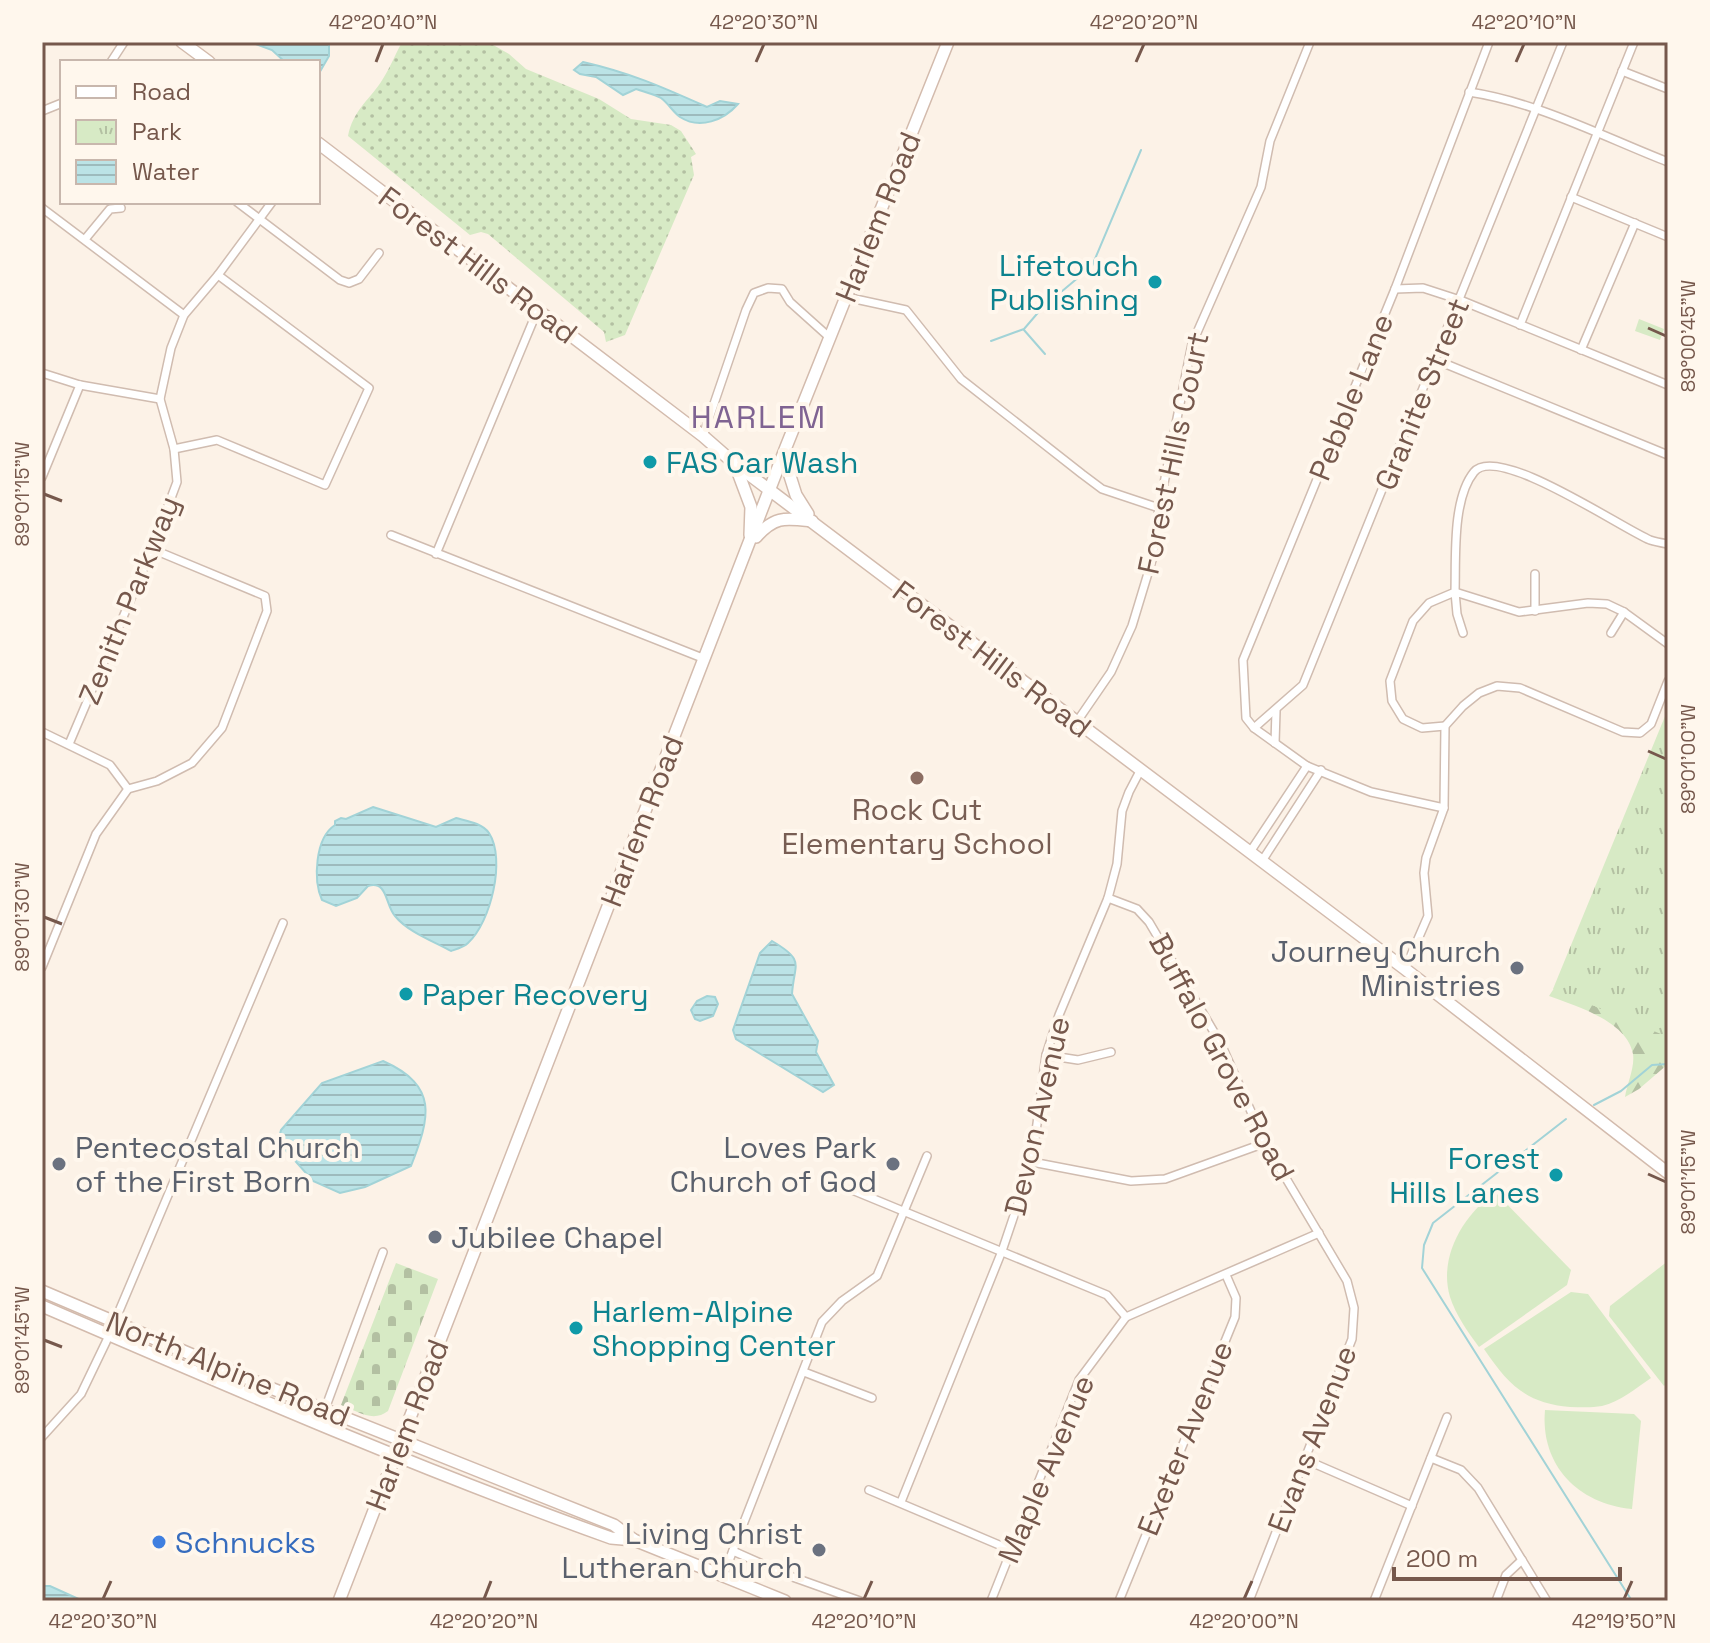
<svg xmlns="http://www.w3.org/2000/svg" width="1710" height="1643" font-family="'Space Grotesk',sans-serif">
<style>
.grass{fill:url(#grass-dots)}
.forest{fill:url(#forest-firs)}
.cemetery{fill:url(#cemetery-stones)}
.park{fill:url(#park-tufts)}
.pitch{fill:#d7eac5}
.water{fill:url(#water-rules);stroke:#a2d3d7;stroke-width:2}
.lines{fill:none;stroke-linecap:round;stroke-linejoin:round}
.stream{stroke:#a2d3d7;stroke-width:2}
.street-casing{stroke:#d0bcb0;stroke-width:10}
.secondary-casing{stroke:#d3bbad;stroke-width:14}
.street{stroke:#fff;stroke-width:7}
.secondary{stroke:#fff;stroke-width:11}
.ticks{fill:none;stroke:#76584c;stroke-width:3}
.culture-dot{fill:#0f9aa8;stroke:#fff7ed;stroke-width:3}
.education-dot{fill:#8d6e63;stroke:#fff7ed;stroke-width:3}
.worship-dot{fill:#6b7280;stroke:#fff7ed;stroke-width:3}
.shop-dot{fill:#3f7fe0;stroke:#fff7ed;stroke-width:3}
.labels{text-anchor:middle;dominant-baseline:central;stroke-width:8;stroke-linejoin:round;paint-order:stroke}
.street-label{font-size:30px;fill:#76584c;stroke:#fff7ed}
.culture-label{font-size:30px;fill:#0d838f;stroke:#fff7ed;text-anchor:start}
.education-label{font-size:30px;fill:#785e54;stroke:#fff7ed}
.worship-label{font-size:30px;fill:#5b616d;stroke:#fff7ed;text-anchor:end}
.shop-label{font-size:30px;fill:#366cbe;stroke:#fff7ed;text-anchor:start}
.neighbourhood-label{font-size:32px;letter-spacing:2px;fill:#7f6392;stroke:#fff7ed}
.neatline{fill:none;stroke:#76584c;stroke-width:3}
.ticks-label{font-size:20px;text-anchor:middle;fill:#76584c}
</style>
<defs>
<pattern id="grass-dots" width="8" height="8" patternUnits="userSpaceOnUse" patternTransform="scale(2)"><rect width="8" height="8" fill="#d7eac5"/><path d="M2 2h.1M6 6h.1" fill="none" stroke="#b3c0a2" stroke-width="1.8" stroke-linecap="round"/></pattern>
<pattern id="forest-firs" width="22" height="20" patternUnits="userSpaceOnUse" patternTransform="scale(2)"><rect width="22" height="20" fill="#d7eac5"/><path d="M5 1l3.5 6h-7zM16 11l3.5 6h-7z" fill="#b3c0a2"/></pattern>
<pattern id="cemetery-stones" width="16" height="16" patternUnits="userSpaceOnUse" patternTransform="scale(2)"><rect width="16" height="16" fill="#d7eac5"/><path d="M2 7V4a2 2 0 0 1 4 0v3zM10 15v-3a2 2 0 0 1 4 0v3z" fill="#b3c0a2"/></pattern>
<pattern id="park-tufts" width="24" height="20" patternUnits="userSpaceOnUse" patternTransform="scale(2)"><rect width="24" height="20" fill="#d7eac5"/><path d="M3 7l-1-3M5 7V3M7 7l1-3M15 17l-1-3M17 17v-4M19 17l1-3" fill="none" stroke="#b3c0a2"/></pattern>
<pattern id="water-rules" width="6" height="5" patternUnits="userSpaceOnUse" patternTransform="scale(2)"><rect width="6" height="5" fill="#bbe3e6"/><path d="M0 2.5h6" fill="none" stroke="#9dbbbd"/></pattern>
</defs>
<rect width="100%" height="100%" fill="#fcf2e7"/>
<path class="grass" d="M 402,42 L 488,42 L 509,54 L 526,69 L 599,99 L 631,119 L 671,125 L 681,131 L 696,154 L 691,157 L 694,175 L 625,335 L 606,342 L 604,332 L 488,234 L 481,232 L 470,235 L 348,136 C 353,111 368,101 381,82 C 389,70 395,55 402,42 Z"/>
<path class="forest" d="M 1566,970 L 1668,1030 L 1668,1064 L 1639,1089 L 1625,1097 C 1627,1084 1635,1067 1633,1054 C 1627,1021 1576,1006 1549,996 Z"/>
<path class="cemetery" d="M 396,1263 L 438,1279 L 388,1411 C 373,1423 357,1411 341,1405 Z"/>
<polygon class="park" points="1668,709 1668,1037 1553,989"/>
<g class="pitch">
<polygon points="1639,319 1664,329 1660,340 1635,331"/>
<path d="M 1495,1192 L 1571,1270 L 1567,1285 L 1479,1347 C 1467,1331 1456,1315 1450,1297 C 1438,1256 1464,1215 1495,1192 Z"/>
<polygon points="1668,1261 1668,1382 1664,1386 1609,1316 1610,1306"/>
<path d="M 1571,1292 L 1588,1294 L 1651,1378 C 1636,1388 1620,1402 1602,1406 C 1591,1408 1580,1407 1570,1407 C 1525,1403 1508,1384 1484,1349 Z"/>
<path d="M 1545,1410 L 1634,1414 L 1641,1421 L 1632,1509 C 1578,1504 1540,1465 1545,1410 Z"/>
</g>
<g class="water">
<polygon points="250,42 329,42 329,56 318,75 318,62 285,62 272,50"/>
<path d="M 583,62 C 631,73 662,87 707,107 L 720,101 L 738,104 C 724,120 700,130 680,117 C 673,112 668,103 661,98 C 655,94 644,92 636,89 L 623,95 L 596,77 L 580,74 L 574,70 Z"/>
<path d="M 373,807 L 436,827 L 456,818 C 467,821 482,823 489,833 C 506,859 491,922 468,943 C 464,947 457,949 451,951 C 433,941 408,932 395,916 C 385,905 388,880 368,886 L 357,898 L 336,906 L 322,900 C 313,880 315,838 335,825 L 335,821 L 341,818 L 346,819 Z"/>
<path d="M 772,941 C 806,961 794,963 792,994 L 818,1041 L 816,1052 L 834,1085 L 823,1092 L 736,1039 L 733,1030 L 760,953 Z"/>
<polygon points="707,996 715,997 718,1004 713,1016 700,1021 695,1019 691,1010 697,1001"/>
<path d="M 383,1061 C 439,1086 430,1117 411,1166 L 365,1187 L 340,1193 L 313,1181 L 281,1145 L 279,1138 L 281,1130 L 322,1083 Z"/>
<polygon points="42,1586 50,1586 83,1601 42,1601"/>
</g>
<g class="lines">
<g class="stream">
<polyline points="1024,330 1045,354"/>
<polyline points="991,341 1024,329 1042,308 1092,266 1141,150"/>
<polyline points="1594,1105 1621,1091 1652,1065 1668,1064"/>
<polyline points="1566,1119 1433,1223 1424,1245 1422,1268 1632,1601"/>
</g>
<defs>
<g id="street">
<polyline points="111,62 124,42"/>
<polyline points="1622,71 1668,89"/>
<path d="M 1469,92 C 1537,102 1604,137 1668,162"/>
<polyline points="42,111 62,103"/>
<polyline points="1571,197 1668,237"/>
<polyline points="237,202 340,280 349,283 359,279 379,253"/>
<polyline points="42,208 184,315"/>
<polyline points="86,238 110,209 121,208"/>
<polyline points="1395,289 1423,288 1460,300 1668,385"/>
<polyline points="846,297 906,310 961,379 1082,474 1102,489 1159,508"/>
<polyline points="1520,325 1634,42"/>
<polyline points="1581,350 1635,223"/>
<polyline points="1436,360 1668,455"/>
<polyline points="42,373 80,385 160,399"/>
<polyline points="703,436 746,310 754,293 768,288 782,289 790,302 829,337"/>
<polyline points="174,449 217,440 325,485 369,388 218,275"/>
<polyline points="42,477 80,385"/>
<polyline points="391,535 705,659"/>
<polyline points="436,554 538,309"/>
<polyline points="1535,574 1535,611"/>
<polyline points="1463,633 1457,614 1455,592 1519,612 1588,603 1607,604 1624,612 1668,644"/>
<polyline points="1611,633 1624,612"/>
<polyline points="1076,723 1111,672 1132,626 1152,560 1159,508 1192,344 1261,187 1270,141 1310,42"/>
<path d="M 1445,726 L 1422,728 L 1403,719 L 1392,701 L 1390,681 L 1413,621 L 1429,603 L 1455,592 C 1456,558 1452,499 1474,472 C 1497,443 1621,528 1650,540 C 1656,542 1662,543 1668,544"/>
<polyline points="1254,728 1303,685 1563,42"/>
<polyline points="42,732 110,765 128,789"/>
<polyline points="1275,743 1276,711"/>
<polyline points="69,744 152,549 177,482 174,449 160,399 171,348 184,315 218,275 272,202"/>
<polyline points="1444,808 1371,792 1307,766 1254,728 1246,718 1243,660 1395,289 1489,42"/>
<polyline points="1250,852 1307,766"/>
<polyline points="1262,861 1321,770"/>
<polyline points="1108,898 1137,909 1149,922 1221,1044 1265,1143 1347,1281 1354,1308 1352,1339 1249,1601"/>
<polyline points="42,967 96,834 128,789 157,781 192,763 222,728 267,611 265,596 152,549"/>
<polyline points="1405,969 1428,916 1424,873 1426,858 1444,808 1445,726 1463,706 1479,693 1497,686 1520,688 1623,732 1640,733 1651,724 1668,681"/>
<polyline points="1046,1055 1078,1060 1111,1052"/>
<polyline points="1032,1162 1131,1181 1165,1179 1265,1143"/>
<polyline points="852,1190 1107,1295 1126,1317"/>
<polyline points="804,1372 872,1398"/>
<polyline points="325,1409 383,1252"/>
<polyline points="42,1437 81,1394 106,1342 283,923"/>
<polyline points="1431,1458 1461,1470 1478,1488 1547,1601"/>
<polyline points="1306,1460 1412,1506"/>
<polyline points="869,1490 1011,1550"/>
<polyline points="901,1502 1002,1251 1032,1162 1046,1055 1059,1015 1108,898 1117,864 1122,811 1129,792 1140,771"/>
<polyline points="733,1551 787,1575 860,1601"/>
<polyline points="723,1576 822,1322 842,1301 877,1276 927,1156"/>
<polyline points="991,1601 1079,1380 1126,1317 1319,1233"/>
<polyline points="1119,1601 1235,1317 1236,1298 1226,1275"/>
<polyline points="1374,1601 1447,1417"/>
<polyline points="1496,1601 1506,1575 1522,1560"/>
</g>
<g id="secondary">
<polyline points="182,42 209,62"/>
<polyline points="318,143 703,436 735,464 1405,969 1668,1173"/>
<polyline points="784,457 796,495 808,514"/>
<polyline points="736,467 751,507 750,535"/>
<path d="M 756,537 C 775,516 784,518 812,521"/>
<polyline points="42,1291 268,1387 614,1525 634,1540 785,1601"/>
<path d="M 42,1306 C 230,1387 418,1469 611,1538 L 634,1540"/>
<polyline points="339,1601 786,447 948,42"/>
</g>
</defs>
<use href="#street" class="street-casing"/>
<use href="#secondary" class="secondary-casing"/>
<use href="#street" class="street"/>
<use href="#secondary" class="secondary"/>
</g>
<path class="ticks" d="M 376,62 L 383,44M 756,62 L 764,44M 1136,62 L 1144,44M 1516,62 L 1524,44M 1648,328 L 1666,336M 44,494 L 62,501M 1648,751 L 1666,759M 44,917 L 62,924M 1648,1174 L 1666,1182M 44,1340 L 62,1347M 103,1599 L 111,1581M 484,1599 L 491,1581M 864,1599 L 872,1581M 1244,1599 L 1252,1581M 1624,1599 L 1632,1581"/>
<g class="culture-dot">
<circle cx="1155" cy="282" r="8"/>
<circle cx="650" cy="462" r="8"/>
<circle cx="406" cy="994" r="8"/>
<circle cx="1556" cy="1175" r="8"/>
<circle cx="576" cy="1328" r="8"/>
</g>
<circle class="education-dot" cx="917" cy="778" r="8"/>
<g class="worship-dot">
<circle cx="1517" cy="968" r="8"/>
<circle cx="59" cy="1164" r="8"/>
<circle cx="893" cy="1164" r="8"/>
<circle cx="435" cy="1237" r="8"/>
<circle cx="819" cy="1550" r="8"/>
</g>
<circle class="shop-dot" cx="159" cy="1542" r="8"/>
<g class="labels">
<g class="street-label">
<text transform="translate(878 217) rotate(-68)">Harlem Road</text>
<text transform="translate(478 265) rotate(37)">Forest Hills Road</text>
<text transform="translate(1422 394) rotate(-68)">Granite Street</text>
<text transform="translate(1351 397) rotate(-68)">Pebble Lane</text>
<text transform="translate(1173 453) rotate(-78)">Forest Hills Court</text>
<text transform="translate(129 600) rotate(-68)">Zenith Parkway</text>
<text transform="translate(992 659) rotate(37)">Forest Hills Road</text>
<text transform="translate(642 821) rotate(-69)">Harlem Road</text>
<text transform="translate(1222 1057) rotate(62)">Buffalo Grove Road</text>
<text transform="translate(1037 1116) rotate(-77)">Devon Avenue</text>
<text transform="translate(228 1369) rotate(22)">North Alpine Road</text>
<text transform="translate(407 1425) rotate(-69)">Harlem Road</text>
<text transform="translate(1185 1438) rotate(-68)">Exeter Avenue</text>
<text transform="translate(1312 1439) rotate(-69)">Evans Avenue</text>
<text transform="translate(1046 1469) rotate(-67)">Maple Avenue</text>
</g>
<g class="culture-label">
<text x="1139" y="265" text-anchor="end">Lifetouch<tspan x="1139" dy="34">Publishing</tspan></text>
<text x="666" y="462">FAS Car Wash</text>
<text x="422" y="994">Paper Recovery</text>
<text x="1540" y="1158" text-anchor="end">Forest<tspan x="1540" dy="34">Hills Lanes</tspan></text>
<text x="592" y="1311">Harlem-Alpine<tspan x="592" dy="34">Shopping Center</tspan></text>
</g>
<g class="education-label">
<text x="917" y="809">Rock Cut<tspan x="917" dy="34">Elementary School</tspan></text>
</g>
<g class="worship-label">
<text x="1501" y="951">Journey Church<tspan x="1501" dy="34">Ministries</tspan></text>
<text x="75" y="1147" text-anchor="start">Pentecostal Church<tspan x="75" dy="34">of the First Born</tspan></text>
<text x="877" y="1147">Loves Park<tspan x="877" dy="34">Church of God</tspan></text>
<text x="451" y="1237" text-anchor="start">Jubilee Chapel</text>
<text x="803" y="1533">Living Christ<tspan x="803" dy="34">Lutheran Church</tspan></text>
</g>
<g class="shop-label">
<text x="175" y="1542">Schnucks</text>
</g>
<g class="neighbourhood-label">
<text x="759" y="417">HARLEM</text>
</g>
</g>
<rect width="1710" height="1643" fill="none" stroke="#fff7ed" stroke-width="88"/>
<rect x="60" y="60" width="260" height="144" fill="#fff7ed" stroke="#c8b7ad" stroke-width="2"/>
<rect x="76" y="86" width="40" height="12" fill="#ffffff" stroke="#c8b7ad" stroke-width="2"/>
<text x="132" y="100" font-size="24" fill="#76584c">Road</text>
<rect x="76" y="120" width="40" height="24" fill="url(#park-tufts)" stroke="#c8b7ad" stroke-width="2"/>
<text x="132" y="140" font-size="24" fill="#76584c">Park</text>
<rect x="76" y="160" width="40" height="24" fill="url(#water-rules)" stroke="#c8b7ad" stroke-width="2"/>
<text x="132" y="180" font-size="24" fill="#76584c">Water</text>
<path d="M1394 1567v12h226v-12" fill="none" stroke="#76584c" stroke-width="4"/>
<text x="1406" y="1567" font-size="24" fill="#76584c" stroke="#fff7ed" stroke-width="6" paint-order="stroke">200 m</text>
<rect x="44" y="44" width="1622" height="1555" class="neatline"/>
<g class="ticks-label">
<text x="383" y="29">42°20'40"N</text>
<text x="764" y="29">42°20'30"N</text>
<text x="1144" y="29">42°20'20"N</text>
<text x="1524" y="29">42°20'10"N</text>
<text transform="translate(1688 336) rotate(-90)" y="7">89°00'45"W</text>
<text transform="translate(22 494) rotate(-90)" y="7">89°01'15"W</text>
<text transform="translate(1688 759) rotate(-90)" y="7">89°01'00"W</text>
<text transform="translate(22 917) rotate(-90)" y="7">89°01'30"W</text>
<text transform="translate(1688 1182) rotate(-90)" y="7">89°01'15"W</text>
<text transform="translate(22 1340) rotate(-90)" y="7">89°01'45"W</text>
<text x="103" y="1628">42°20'30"N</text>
<text x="484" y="1628">42°20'20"N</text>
<text x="864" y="1628">42°20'10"N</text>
<text x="1244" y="1628">42°20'00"N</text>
<text x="1624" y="1628">42°19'50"N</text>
</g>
</svg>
